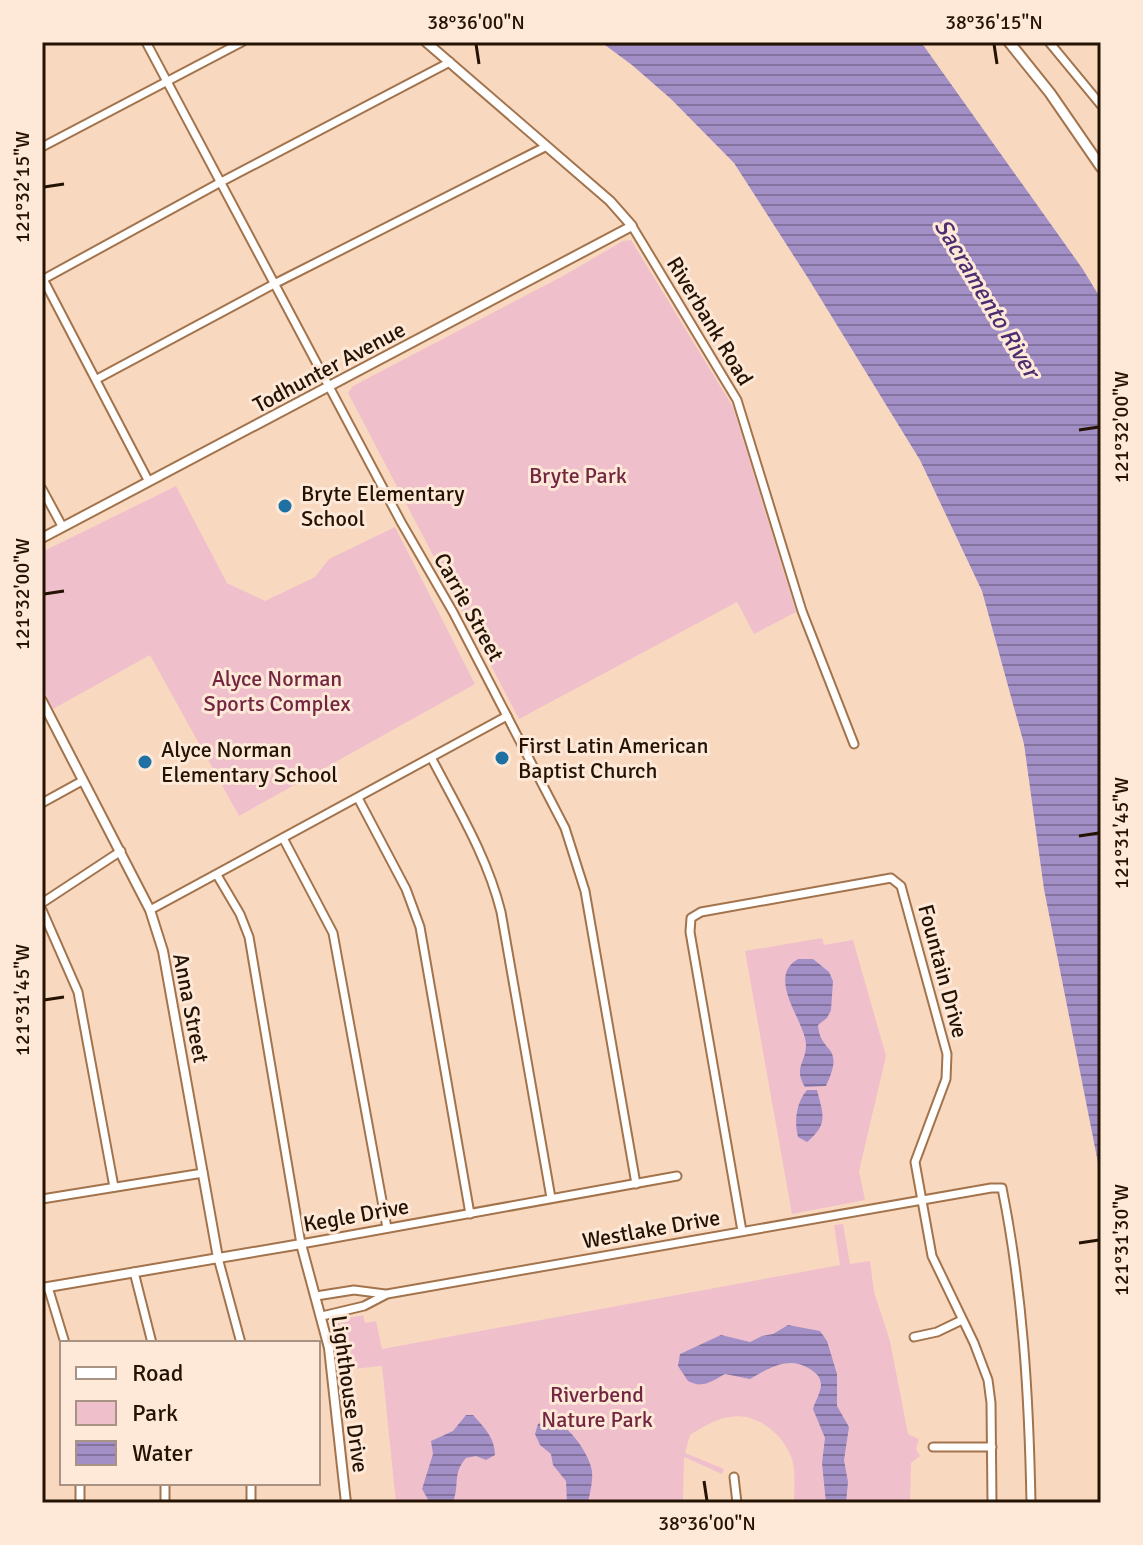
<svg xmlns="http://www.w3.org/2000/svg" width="1143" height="1545" font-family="Signika,sans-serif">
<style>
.green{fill:#f0bfcc}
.water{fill:url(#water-rules)}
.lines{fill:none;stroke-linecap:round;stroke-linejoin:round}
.minor-casing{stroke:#a3734c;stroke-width:11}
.tertiary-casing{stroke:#a3734c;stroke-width:12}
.secondary-casing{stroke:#a3734c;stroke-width:13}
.minor{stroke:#fff;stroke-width:7}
.tertiary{stroke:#fff;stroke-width:8}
.secondary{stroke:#fff;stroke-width:9}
.ticks{fill:none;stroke:#241203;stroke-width:3}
.poi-dot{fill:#1e71a2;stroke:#fee8d8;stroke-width:3}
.labels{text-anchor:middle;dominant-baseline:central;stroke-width:6;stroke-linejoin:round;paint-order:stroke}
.street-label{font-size:22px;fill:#241203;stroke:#fee8d8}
.park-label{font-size:22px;fill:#722642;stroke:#fee8d8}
.poi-label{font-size:22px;fill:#241203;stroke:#fee8d8;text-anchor:start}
.water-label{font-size:24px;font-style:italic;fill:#4a2e70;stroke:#fee8d8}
.neatline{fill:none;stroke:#241203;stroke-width:3}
.ticks-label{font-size:20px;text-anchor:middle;fill:#241203}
</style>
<defs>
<pattern id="water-rules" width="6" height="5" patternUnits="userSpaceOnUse" patternTransform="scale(2)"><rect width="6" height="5" fill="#a28fc5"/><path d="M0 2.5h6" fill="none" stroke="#84739e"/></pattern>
</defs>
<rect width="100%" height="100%" fill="#f8d9c0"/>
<g class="green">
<polygon points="631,240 733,407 796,612 754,634 737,602 519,719 348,393 353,386 563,276 623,241"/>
<polygon points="176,486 227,583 265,601 315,577 329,559 395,527 475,684 239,816 150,655 53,709 42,687 42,552"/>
<polygon points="822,938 824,945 853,940 886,1056 859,1171 865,1200 792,1214 745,951"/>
<path d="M 843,1224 L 850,1264 L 870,1261 L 874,1292 L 890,1341 L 908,1434 L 919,1439 L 916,1449 L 920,1456 L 911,1463 L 910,1503 L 794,1503 C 794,1490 796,1472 792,1459 C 784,1435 757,1412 730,1417 C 715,1419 703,1427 690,1435 L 685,1453 L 724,1469 L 722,1474 L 684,1457 L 683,1503 L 396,1503 L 382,1366 L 341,1370 L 334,1331 L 338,1320 L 363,1315 L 365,1323 L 376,1321 L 382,1349 L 840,1265 L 834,1225 Z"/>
</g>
<g class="water">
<polygon points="601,42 921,42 1082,268 1101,299 1101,1178 1044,889 1024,744 982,591 920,460 808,278 734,163 671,99 632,65"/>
<path d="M 798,959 L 813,959 L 829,972 L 833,981 L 831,1010 L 827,1018 L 818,1025 C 820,1055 846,1043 826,1086 L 805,1087 C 793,1067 806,1063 806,1045 C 806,1022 765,978 798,959 Z"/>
<path d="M 807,1090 L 817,1090 C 823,1114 829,1124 807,1142 L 798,1137 C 794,1121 796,1103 807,1090 Z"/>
<path d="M 788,1325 L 820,1331 L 827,1341 L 837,1374 L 837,1406 L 849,1427 L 844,1460 L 848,1482 L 846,1503 L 826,1503 L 822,1463 L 825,1438 L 813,1409 C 815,1401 821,1393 821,1384 C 820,1376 816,1373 810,1369 C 789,1355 769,1368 750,1379 L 725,1374 C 712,1381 703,1389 688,1381 L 678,1366 L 680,1354 L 721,1335 L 750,1342 L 762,1336 L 773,1334 Z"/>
<path d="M 466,1415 L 473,1415 C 484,1427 495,1438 495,1455 L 486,1460 L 476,1456 L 466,1458 C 452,1474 460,1484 453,1502 L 430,1503 L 422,1489 L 433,1454 L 431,1441 L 453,1431 Z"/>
<path d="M 548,1419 C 566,1421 589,1452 592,1471 C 593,1482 590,1492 588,1503 L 567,1503 L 566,1481 L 553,1465 L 551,1454 L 540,1445 L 535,1434 L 538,1424 Z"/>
</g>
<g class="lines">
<defs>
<g id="minor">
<polyline points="146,42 401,522 453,612 565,828 585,891 636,1184"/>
<polyline points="1049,42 1101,105"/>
<polyline points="42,147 242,42"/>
<polyline points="632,226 737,400 802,611 854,744"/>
<polyline points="42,277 148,480"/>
<polyline points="42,280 221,182 450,62"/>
<polyline points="97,379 276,283 545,147"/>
<polyline points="42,489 62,526"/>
<path d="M 432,759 C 458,809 487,856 501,912 L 551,1198"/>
<polyline points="358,798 406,889 420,927 470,1214"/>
<polyline points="42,803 82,781"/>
<polyline points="283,838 333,933 387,1228"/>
<polyline points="217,875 240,914 249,937 301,1244 677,1176"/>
<polyline points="42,903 121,851"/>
<polyline points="42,910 78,992 114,1187"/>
<polyline points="150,910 507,716"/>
<polyline points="42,1199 203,1173"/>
<polyline points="742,1231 690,932 691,918 701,912 891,878 901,886 947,1054 946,1079 915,1162 932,1256 974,1343 988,1380 991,1403 992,1503"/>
<polyline points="218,1258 241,1343"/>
<polyline points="134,1272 152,1343"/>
<polyline points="48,1287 65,1343"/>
<polyline points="316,1296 354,1290 385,1294"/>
<path d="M 322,1316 L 364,1306 L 387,1294 L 991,1188 L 1002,1188 C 1023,1292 1029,1398 1031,1503"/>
<polyline points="914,1337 937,1332 962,1320"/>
<polyline points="933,1447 992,1447"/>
<polyline points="734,1477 737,1503"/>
<polyline points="80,1483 80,1503"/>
<polyline points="165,1483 165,1503"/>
<polyline points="251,1483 251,1503"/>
</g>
<g id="tertiary">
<polyline points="42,538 632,226 610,201 426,42"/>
<polyline points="42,701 150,910 163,951 218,1258"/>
<polyline points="42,1288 301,1244 329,1348 346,1503"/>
</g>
<polyline id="secondary" points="1009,42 1050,93 1101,167"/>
</defs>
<use href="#minor" class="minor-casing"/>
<use href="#tertiary" class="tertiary-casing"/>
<use href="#secondary" class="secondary-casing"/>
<use href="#minor" class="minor"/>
<use href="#tertiary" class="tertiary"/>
<use href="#secondary" class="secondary"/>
</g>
<path class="ticks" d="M 476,44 L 479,64M 994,44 L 997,64M 44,187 L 64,184M 1079,430 L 1099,427M 44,594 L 64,591M 1079,836 L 1099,833M 44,1000 L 64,997M 1079,1243 L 1099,1240M 704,1481 L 707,1501"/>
<g class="poi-dot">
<circle cx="285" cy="506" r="8"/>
<circle cx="502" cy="758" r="8"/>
<circle cx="145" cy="762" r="8"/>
</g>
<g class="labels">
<g class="street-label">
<text transform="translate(710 321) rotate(59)">Riverbank Road</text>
<text transform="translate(329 367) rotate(-28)">Todhunter Avenue</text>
<text transform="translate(469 607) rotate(61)">Carrie Street</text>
<text transform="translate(943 971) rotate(75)">Fountain Drive</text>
<text transform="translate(191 1008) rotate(79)">Anna Street</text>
<text transform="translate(356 1215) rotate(-10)">Kegle Drive</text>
<text transform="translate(651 1229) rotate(-10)">Westlake Drive</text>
<text transform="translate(350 1394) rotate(82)">Lighthouse Drive</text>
</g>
<g class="park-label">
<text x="578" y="475">Bryte Park</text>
<text x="277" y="678">Alyce Norman<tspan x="277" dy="25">Sports Complex</tspan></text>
<text x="597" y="1394">Riverbend<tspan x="597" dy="25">Nature Park</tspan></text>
</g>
<g class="poi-label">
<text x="301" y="493">Bryte Elementary<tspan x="301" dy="25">School</tspan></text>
<text x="518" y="745">First Latin American<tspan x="518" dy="25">Baptist Church</tspan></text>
<text x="161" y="749">Alyce Norman<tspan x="161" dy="25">Elementary School</tspan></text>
</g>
<g class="water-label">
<text transform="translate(987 298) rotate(59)">Sacramento River</text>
</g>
</g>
<rect width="1143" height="1545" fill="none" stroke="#fee8d8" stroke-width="88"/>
<rect x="60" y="1341" width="260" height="144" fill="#fee8d8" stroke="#a79283" stroke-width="2"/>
<rect x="76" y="1367" width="40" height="12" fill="#ffffff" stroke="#a79283" stroke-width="2"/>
<text x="132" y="1381" font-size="24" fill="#241203">Road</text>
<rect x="76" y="1401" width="40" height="24" fill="#f0bfcc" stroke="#a79283" stroke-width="2"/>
<text x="132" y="1421" font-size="24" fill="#241203">Park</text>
<rect x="76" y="1441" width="40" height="24" fill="url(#water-rules)" stroke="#a79283" stroke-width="2"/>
<text x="132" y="1461" font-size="24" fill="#241203">Water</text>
<rect x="44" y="44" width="1055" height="1457" class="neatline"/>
<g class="ticks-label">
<text x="476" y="29">38°36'00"N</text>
<text x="994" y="29">38°36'15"N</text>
<text transform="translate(22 187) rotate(-90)" y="7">121°32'15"W</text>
<text transform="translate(1121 427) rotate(-90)" y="7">121°32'00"W</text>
<text transform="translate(22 594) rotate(-90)" y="7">121°32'00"W</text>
<text transform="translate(1121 833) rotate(-90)" y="7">121°31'45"W</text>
<text transform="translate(22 1000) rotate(-90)" y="7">121°31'45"W</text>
<text transform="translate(1121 1240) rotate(-90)" y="7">121°31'30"W</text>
<text x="707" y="1530">38°36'00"N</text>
</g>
</svg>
